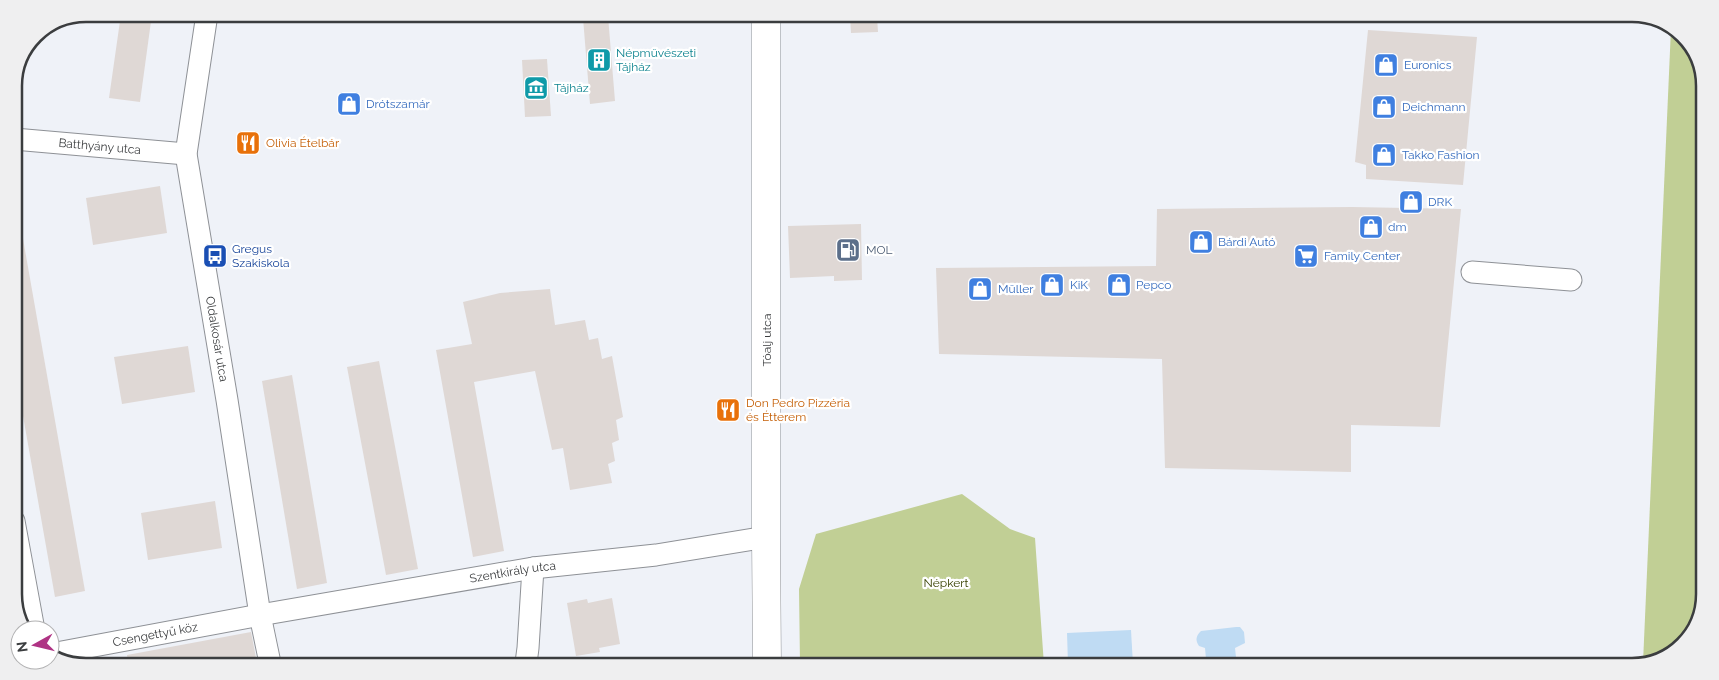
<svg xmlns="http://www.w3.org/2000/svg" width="1719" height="680" font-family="Raleway,sans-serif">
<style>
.green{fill:#c1cf95}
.water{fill:#bfdbf3}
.building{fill:#dfd8d5}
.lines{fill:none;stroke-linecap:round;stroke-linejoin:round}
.street-casing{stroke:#8e9196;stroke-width:23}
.secondary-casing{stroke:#8e9196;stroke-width:29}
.street{stroke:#fff;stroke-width:21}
.secondary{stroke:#fff;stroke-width:28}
.labels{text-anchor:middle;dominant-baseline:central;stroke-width:4.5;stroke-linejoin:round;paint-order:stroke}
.culture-label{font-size:12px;fill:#0d838f;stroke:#fff;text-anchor:start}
.shop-label{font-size:12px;fill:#366cbe;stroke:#fff;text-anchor:start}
.food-label{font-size:12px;fill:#c56008;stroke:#fff;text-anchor:start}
.street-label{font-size:12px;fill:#3b3d3f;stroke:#fff}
.transit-label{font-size:12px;fill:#164399;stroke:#fff;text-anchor:start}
.service-label{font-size:12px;fill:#4e5e75;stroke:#fff;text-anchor:start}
.park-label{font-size:12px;fill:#374100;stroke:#fff}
.rim{fill:none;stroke:#3b3d3f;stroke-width:2.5}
</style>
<rect width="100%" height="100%" fill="#eff2f8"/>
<g class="green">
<polygon points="1671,28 1690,42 1705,81 1701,617 1677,651 1643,663"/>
<polygon points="962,494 1010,529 1035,538 1044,665 800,664 799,589 816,534"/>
</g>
<g class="water">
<path d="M 1236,627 L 1240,627 L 1244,632 L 1245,643 L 1235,648 L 1236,657 L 1206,659 L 1205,648 L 1199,646 C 1195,640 1196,636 1201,631 Z"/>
<polygon points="1131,630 1133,665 1068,665 1067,633"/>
</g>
<g class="building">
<polygon points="121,14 152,14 140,102 109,98"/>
<polygon points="608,16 615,101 590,104 583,18"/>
<polygon points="850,16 877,16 878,32 851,33"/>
<polygon points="1368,30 1477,37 1463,185 1366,179 1366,165 1355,162"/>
<polygon points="547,59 551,116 525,117 522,60"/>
<polygon points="160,186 167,233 93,245 86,198"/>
<polygon points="1352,207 1461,209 1440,427 1351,425 1351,472 1165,468 1162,359 939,354 936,268 1156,266 1157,209"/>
<polygon points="861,224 862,280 834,281 834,276 790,278 788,226"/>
<polygon points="22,233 85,591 55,597 14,365 14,234"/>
<polygon points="550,289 555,325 585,320 589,340 598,338 602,359 612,356 623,417 616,420 619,440 612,443 615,461 608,464 612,483 570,490 563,448 552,450 535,371 474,382 504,551 473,557 436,350 472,344 463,302 500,293"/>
<polygon points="188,346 195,392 122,404 114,357"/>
<polygon points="379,361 418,569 386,575 347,367"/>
<polygon points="292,375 327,583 297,589 262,381"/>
<polygon points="215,501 222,548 148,560 141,513"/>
<polygon points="612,598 620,644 599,648 600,652 576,656 567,603 587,599 588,603"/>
<polygon points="251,632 257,663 128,662 127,655"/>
</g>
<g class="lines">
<defs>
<g id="street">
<path id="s1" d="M 207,14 L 186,154 L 227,400 L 260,615 L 270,663"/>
<path id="s2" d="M 14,139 L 186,154"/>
<polyline points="1472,272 1571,280"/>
<polyline points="14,521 34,630"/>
<path id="s3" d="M 51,654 L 260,615 L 533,568 L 656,555 L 766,537"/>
<polyline points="526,663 528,648 533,568"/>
</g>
<polyline id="secondary" points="766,15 766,537 767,664"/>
</defs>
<use href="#street" class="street-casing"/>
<use href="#secondary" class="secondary-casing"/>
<use href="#street" class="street"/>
<use href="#secondary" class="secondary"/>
</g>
<defs>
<symbol id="building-square" viewBox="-11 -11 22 22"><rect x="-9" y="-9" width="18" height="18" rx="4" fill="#0f9aa8" stroke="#fff"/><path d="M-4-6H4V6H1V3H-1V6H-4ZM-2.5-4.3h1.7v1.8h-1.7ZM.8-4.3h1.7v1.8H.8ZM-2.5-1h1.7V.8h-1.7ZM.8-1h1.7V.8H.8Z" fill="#fff"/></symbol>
<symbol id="shop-square" viewBox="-11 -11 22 22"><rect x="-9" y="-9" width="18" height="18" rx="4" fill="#3f7fe0" stroke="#fff"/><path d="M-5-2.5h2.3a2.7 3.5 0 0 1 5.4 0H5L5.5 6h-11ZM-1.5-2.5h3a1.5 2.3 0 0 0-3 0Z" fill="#fff"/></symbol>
<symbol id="museum-square" viewBox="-11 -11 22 22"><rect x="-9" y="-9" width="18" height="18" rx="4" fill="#0f9aa8" stroke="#fff"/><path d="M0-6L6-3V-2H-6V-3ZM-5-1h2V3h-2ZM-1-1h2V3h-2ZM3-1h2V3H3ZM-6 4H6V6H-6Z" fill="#fff"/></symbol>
<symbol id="restaurant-square" viewBox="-11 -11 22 22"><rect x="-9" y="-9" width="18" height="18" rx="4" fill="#e8710a" stroke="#fff"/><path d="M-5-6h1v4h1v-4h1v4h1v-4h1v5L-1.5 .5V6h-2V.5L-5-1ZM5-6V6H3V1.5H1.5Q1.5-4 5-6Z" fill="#fff"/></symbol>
<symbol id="fuel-square" viewBox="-11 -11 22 22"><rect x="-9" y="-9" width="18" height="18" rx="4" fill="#5c6f8a" stroke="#fff"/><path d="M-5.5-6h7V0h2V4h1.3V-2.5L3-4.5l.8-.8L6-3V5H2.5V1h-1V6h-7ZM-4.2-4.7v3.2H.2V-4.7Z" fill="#fff"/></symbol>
<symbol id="bus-square" viewBox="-11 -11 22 22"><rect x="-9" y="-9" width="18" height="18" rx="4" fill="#1a4fb4" stroke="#fff"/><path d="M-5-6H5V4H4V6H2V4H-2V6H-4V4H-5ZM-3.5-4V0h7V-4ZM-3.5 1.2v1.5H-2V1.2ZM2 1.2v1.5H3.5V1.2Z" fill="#fff"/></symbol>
<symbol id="supermarket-square" viewBox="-11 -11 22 22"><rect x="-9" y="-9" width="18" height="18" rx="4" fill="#3f7fe0" stroke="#fff"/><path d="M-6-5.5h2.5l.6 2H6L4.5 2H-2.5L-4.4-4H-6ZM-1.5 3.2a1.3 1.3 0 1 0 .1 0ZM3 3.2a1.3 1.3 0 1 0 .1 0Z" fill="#fff"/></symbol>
</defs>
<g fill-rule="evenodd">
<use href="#building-square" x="585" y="46" width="28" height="28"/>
<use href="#shop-square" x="1372" y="51" width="28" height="28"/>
<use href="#museum-square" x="522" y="74" width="28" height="28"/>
<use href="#shop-square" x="335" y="90" width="28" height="28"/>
<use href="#shop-square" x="1370" y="93" width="28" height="28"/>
<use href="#restaurant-square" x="234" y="129" width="28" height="28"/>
<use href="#shop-square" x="1370" y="141" width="28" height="28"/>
<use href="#shop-square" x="1397" y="188" width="28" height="28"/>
<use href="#shop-square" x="1357" y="213" width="28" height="28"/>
<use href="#shop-square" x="1187" y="228" width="28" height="28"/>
<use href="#fuel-square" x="834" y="236" width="28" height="28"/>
<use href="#bus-square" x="201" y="242" width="28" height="28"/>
<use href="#supermarket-square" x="1292" y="242" width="28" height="28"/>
<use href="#shop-square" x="1038" y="271" width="28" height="28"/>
<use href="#shop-square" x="1105" y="271" width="28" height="28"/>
<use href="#shop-square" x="966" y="275" width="28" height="28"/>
<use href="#restaurant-square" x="714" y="396" width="28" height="28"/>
</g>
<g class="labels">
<g class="culture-label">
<text x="616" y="53">Népművészeti<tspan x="616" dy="14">Tájház</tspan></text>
<text x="554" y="88">Tájház</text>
</g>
<g class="shop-label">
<text x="1404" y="65">Euronics</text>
<text x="366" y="104">Drótszamár</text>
<text x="1402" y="107">Deichmann</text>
<text x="1402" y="155">Takko Fashion</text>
<text x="1428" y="202">DRK</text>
<text x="1388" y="227">dm</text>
<text x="1218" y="242">Bárdi Autó</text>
<text x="1324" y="256">Family Center</text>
<text x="1070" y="285">KiK</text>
<text x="1136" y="285">Pepco</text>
<text x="998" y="289">Müller</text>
</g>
<g class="food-label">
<text x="266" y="143">Olivia Ételbár</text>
<text x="746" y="403">Don Pedro Pizzéria<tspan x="746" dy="14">és Étterem</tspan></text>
</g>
<g class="street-label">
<text stroke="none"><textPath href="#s2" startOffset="86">Batthyány utca</textPath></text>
<text stroke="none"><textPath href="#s1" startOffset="329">Oldalkosár utca</textPath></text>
<text transform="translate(767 340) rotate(-90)">Tóalj utca</text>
<text stroke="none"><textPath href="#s3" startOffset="469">Szentkirály utca</textPath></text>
<text stroke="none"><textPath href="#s3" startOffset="106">Csengettyű köz</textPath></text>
</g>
<g class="transit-label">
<text x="232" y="249">Gregus<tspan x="232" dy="14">Szakiskola</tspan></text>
</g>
<g class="service-label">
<text x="866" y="250">MOL</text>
</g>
<g class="park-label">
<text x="946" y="583">Népkert</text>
</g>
</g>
<path d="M0 0H1719V680H0ZM86 22H1632A64 64 0 0 1 1696 86V594A64 64 0 0 1 1632 658H86A64 64 0 0 1 22 594V86A64 64 0 0 1 86 22Z" fill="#efeff0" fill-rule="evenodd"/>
<path class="rim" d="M86 22H1632A64 64 0 0 1 1696 86V594A64 64 0 0 1 1632 658H86A64 64 0 0 1 22 594V86A64 64 0 0 1 86 22Z"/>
<g transform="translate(35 645) rotate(262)"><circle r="24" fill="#ffffff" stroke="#b1b1b2"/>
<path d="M0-4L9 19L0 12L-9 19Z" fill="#af3384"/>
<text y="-8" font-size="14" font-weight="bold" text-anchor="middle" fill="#3b3d3f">N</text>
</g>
</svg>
